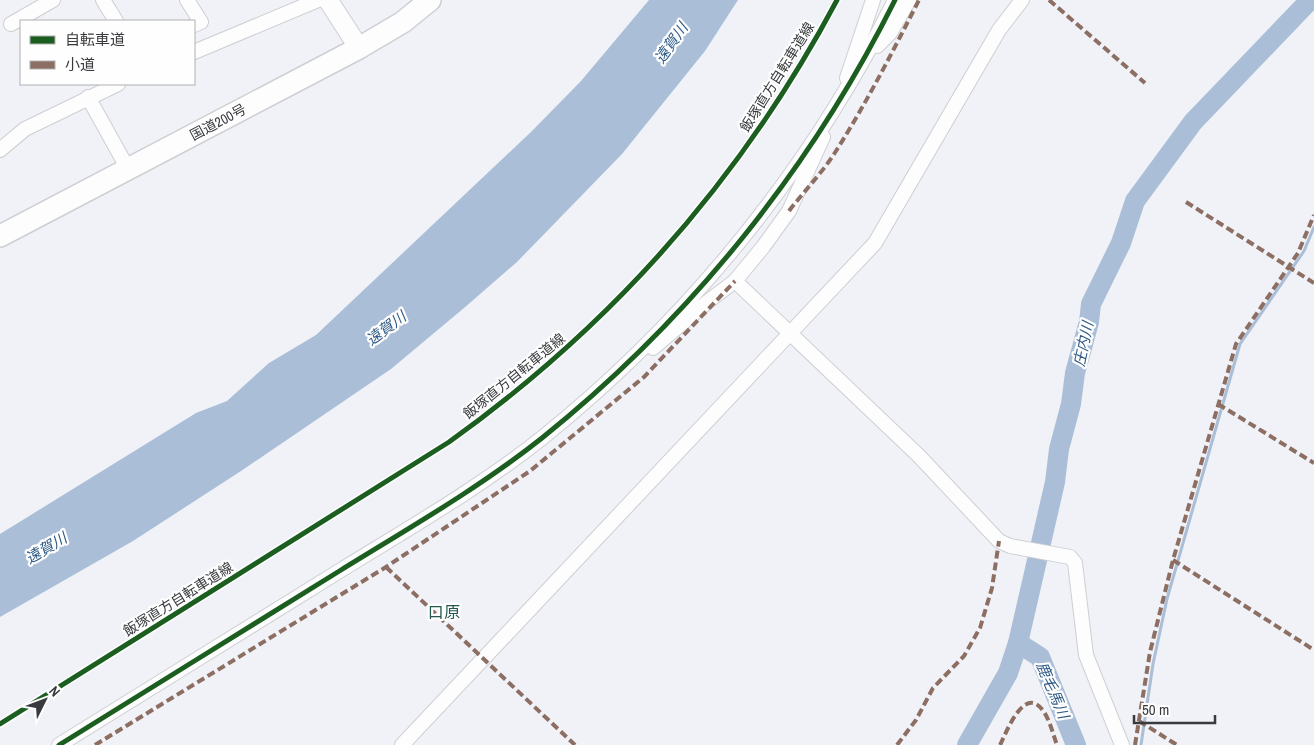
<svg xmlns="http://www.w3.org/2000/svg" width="1314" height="745" font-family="'Archivo Narrow','Noto Sans JP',sans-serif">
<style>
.water{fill:#aabfd7}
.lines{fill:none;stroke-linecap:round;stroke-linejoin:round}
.stream{stroke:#aabfd7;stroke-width:3}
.river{stroke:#aabfd7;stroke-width:20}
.minor-casing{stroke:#cdcfd3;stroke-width:16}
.major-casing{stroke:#cdcfd3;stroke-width:21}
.highway-casing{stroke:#cdcfd3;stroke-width:24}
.minor{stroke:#fdfdfe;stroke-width:14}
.major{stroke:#fdfdfe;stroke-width:19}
.highway{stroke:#fdfdfe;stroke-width:21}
.quiet{stroke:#8d6e63;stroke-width:4;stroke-dasharray:8 4;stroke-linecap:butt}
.cycleway-casing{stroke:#fefefe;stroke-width:8}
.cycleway{stroke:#1b5e20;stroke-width:5}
.labels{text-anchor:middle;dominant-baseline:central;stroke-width:4.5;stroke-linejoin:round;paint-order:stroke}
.street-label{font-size:14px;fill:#383a3d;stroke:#fefefe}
.water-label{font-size:15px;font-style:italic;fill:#2e5a85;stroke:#fefefe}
.quarter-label{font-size:16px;fill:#23594e;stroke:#fefefe}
</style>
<rect width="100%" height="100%" fill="#f0f2f7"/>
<polygon class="water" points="649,0 738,0 705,51 622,154 517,262 464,308 391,369 241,471 133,541 0,617 0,534 196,413 227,401 269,363 316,335 532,131 581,81"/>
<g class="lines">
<polyline class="stream" points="1141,745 1153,664 1167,599 1240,344 1304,251 1314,227"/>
<g class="river">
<polyline points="1018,643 1040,657 1076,745"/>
<polyline points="967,745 1008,673 1018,643 1055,482 1059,449 1071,404 1075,373 1089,322 1091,304 1121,243 1135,201 1193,122 1310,0"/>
</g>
<defs>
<g id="minor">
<polyline points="103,0 116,21"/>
<polyline points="187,0 201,22 194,25"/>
<polyline points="11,24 53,0"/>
<polyline points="877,46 890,33 909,0"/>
<polyline points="194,52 318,0"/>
<polyline points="847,78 873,0"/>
<polyline points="88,97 128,169"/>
<polyline points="0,150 25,129 118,84"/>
<polyline points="735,281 919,456 999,541 1010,546 1070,557 1075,563 1086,655 1122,745"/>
<polyline points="653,348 706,303 735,281 763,247 789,211 823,137"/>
<path d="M 59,745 C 153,687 247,628 341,570 C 409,528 479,488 542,438 C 690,319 811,169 895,0"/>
<polyline points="402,745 875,243 999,30 1022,0"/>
</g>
<polyline id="major" points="328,0 359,48"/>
<polyline id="highway" points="0,236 359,48 403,22 430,0"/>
</defs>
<use href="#minor" class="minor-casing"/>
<use href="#major" class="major-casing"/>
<use href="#highway" class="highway-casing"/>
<use href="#minor" class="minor"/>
<use href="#major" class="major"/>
<use href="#highway" class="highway"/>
<g class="quiet">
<polyline points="1049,0 1145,83"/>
<polyline points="1186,202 1314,283"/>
<path d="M 789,211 C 805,190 823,172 836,151 C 867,102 893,51 919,0"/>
<polyline points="1218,404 1314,463"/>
<polyline points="1173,560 1314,650"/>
<polyline points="386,567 575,745"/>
<polyline points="1139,721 1177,745"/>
<polyline points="95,745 386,567 530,471 644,377 735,281"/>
<polyline points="897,745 916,720 933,688 964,656 980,628 992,588 999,541"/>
<path d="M 1000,745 C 1007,731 1025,683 1044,712 C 1050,721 1053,734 1057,745"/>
<polyline points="1135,745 1150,652 1173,560 1236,344 1298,253 1314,215"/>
</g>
<defs>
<g id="cycleway">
<path d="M 0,724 L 449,442 C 614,324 742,179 837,0"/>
<path d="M 59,745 C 153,687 247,628 341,570 C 409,528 479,488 542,438 C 690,319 811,169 895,0"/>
</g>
</defs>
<use href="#cycleway" class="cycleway-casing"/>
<use href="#cycleway" class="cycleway"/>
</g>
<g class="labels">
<g class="street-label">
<text transform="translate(777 77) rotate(-58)">飯塚直方自転車道線</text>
<text transform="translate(218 122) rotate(-28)">国道200号</text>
<text transform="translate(514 376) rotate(-39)">飯塚直方自転車道線</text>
<text transform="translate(178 599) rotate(-32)">飯塚直方自転車道線</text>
</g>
<g class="water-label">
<text transform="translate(671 43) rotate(-55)">遠賀川</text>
<text transform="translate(386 328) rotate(-37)">遠賀川</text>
<text transform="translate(1083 344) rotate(-78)">庄内川</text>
<text transform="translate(46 548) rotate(-31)">遠賀川</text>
<text transform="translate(1053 690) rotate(67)">鹿毛馬川</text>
</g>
<g class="quarter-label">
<text x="444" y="612">口原</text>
</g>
</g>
<rect x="20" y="20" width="175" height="65" fill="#fefefe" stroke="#afb0b1"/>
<rect x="30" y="36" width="25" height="8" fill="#1b5e20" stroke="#afb0b1"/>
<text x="65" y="45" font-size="15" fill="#383a3d">自転車道</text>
<rect x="30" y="61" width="25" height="8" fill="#8d6e63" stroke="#afb0b1"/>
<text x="65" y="70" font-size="15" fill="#383a3d">小道</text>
<g transform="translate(45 700) rotate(48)" stroke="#fefefe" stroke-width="4" paint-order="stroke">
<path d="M0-4L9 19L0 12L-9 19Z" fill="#383a3d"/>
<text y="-8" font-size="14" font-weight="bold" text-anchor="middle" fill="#383a3d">N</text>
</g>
<path d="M1134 715v8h81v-8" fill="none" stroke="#383a3d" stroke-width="2.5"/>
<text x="1142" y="715" font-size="15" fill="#383a3d" stroke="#fefefe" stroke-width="4" paint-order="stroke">50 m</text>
</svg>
